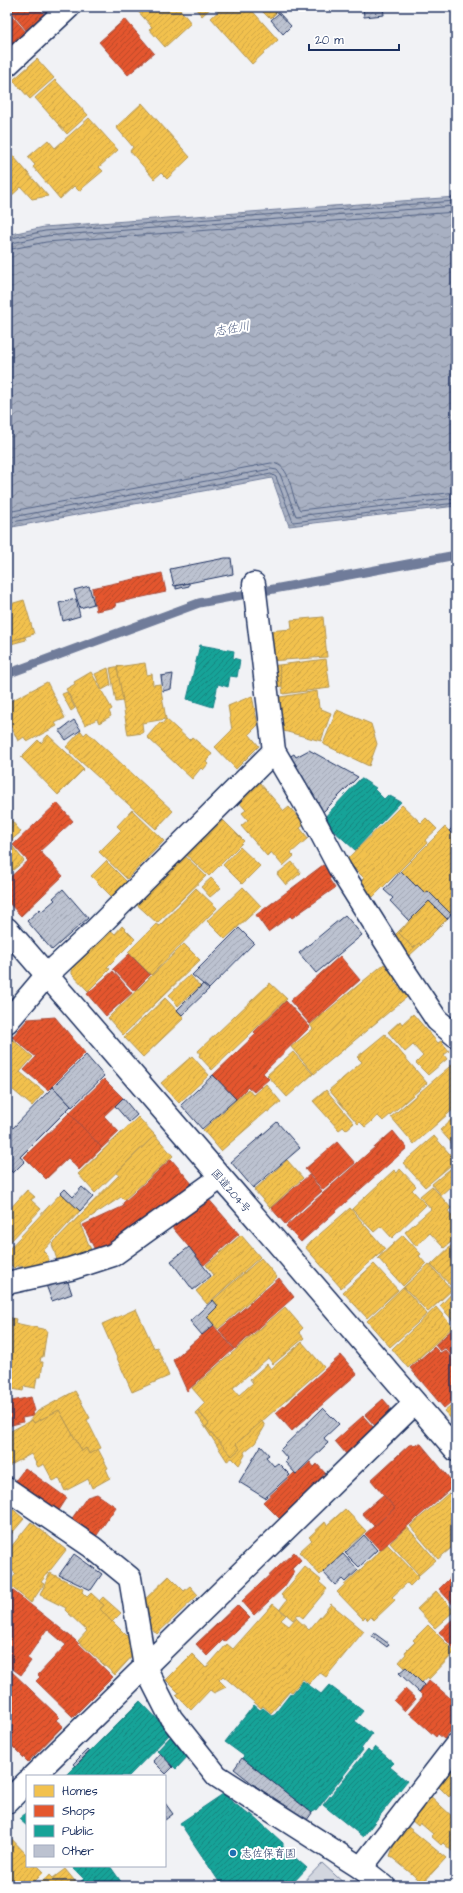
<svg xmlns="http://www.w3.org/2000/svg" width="463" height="1893" font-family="'Architects Daughter','Klee One',sans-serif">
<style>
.park{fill:#d2d6df;stroke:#76829e}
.water{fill:url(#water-waves);stroke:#707c9a}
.homes{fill:url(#homes-hatch);stroke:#b29553}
.shops{fill:url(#shops-hatch);stroke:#a84b3c}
.public{fill:url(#public-hatch);stroke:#188087}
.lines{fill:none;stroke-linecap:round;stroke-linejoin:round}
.shore{stroke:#536386;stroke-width:1}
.stream{stroke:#707c9a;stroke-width:9}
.building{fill:url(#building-hatch);stroke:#1b2f5e}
.minor-casing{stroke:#1b2f5e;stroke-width:25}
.major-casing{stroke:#1b2f5e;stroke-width:25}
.highway-casing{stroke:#1b2f5e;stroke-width:25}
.minor{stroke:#fff;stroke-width:22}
.major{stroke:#fff;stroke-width:22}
.highway{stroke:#fff;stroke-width:22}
.poi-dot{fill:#1f6fb2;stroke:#fff;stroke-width:1.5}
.labels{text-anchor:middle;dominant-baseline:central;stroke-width:4;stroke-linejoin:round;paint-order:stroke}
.street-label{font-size:11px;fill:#1b2f5e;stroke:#fff}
.poi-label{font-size:11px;fill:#1b2f5e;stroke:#fff;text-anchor:start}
.water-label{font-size:12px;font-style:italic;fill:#4c5c81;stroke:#fff}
</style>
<defs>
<pattern id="water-waves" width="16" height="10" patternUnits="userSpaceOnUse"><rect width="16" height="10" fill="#a8b0c2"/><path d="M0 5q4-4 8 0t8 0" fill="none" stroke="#8890a1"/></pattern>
<pattern id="homes-hatch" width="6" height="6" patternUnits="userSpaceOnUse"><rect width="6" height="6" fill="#f2c14e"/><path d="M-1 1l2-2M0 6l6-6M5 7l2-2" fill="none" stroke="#cfa646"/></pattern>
<pattern id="shops-hatch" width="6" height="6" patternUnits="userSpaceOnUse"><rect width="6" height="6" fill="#e4572e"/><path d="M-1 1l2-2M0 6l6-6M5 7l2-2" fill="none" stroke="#b8482a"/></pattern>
<pattern id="public-hatch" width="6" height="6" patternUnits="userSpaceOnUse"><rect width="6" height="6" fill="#17a398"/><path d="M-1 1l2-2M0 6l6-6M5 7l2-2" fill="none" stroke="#14857f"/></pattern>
<pattern id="building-hatch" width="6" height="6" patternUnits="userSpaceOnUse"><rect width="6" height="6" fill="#bcc2d0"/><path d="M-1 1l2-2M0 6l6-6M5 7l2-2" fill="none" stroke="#a1a7b5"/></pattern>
</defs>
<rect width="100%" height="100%" fill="#f1f2f5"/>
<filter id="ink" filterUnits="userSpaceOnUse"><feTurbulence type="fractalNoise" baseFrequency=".025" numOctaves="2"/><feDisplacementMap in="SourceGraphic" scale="8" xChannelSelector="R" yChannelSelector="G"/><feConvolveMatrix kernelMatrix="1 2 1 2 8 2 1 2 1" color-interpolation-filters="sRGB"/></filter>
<g filter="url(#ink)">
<polygon class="park" points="322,1863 347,1886 300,1886"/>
<polygon class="water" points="456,197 456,506 289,526 272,478 7,528 7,235 44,227"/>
<g class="homes">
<polygon points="136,7 178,7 191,23 165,47 149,29 152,27 135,8"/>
<polygon points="194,7 212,7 202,16"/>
<polygon points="223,7 249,7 278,40 252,64 211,18"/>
<polygon points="258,7 282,7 271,18 269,16 268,17"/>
<polygon points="37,59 54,78 30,99 13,80"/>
<polygon points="55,80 88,115 67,134 35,98"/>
<polygon points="142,103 190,157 167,179 161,173 154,179 130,151 133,147 116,127"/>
<polygon points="89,118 118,150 99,167 103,171 79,191 74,186 60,199 33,167 35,165 28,157 48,140 55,148"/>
<polygon points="7,149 48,196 32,199 21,187 7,200"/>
<polygon points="24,600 34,634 7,642 7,605"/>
<polygon points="323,617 327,657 269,661 267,631 292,629 291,620"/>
<polygon points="25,637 26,640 7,645 7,642"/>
<polygon points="326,659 330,688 283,694 279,665"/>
<polygon points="145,663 147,675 152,674 153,685 160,684 166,719 142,723 143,733 128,735 117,667"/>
<polygon points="279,665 282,686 272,688 269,666"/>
<polygon points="120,666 117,667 123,701 116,702 110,668"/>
<polygon points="108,668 111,685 102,690 95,674"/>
<polygon points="91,672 112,709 109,711 111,716 99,723 97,719 85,725 66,689 75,684 74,682"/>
<polygon points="47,682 65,718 55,723 57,726 27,742 24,737 18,741 11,726 7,728 7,703"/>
<polygon points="317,691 319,708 331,713 321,741 280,730 274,698"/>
<polygon points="67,692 75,708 71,711 62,694"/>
<polygon points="252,696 258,725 249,734 259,746 236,769 215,747 232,730 228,706"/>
<polygon points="337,710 371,724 377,744 369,766 323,744"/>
<polygon points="166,719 189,740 192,737 212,754 206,762 208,764 203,770 201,768 192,779 147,737 160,722 162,724"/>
<polygon points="81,731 84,735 87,732 173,811 156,829 70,752 71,751 66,747"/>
<polygon points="48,735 84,769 58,795 21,757 38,740 41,743"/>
<polygon points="259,782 284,811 289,807 305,824 300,828 308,838 291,853 294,856 283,866 271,852 267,856 241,826 248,820 242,813 246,810 238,801"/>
<polygon points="402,805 421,823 426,818 437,829 425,840 427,843 373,897 359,883 364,878 346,860"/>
<polygon points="132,810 164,841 127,879 99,852 121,830 117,826"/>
<polygon points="217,814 244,841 209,876 181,850"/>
<polygon points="7,815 21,832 9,842 24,861 7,875"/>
<polygon points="445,827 456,838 456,844 451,849 456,854 456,909 451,914 428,891 425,893 417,885 416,886 401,871"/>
<polygon points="240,847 260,866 242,884 223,865"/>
<polygon points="180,851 206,876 157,923 134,902"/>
<polygon points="106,861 128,883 113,898 91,876"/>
<polygon points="292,862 301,873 286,885 277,874"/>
<polygon points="211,878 221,888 210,897 201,887"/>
<polygon points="243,887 261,906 225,939 207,921"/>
<polygon points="196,888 217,908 151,975 128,952 156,924 159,926"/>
<polygon points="429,901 447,919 421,945 419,943 413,948 399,933 409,921"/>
<polygon points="122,926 135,939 107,967 110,969 88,991 72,974 72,967 109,929 115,934"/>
<polygon points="404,926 405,927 399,933 413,948 419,943 421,945 409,956 392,938"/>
<polygon points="184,944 200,960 123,1035 108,1018"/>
<polygon points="384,964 396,979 394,981 407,997 314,1074 291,1047 313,1029 310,1025"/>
<polygon points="190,975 200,986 178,1006 169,995"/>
<polygon points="270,983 287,999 212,1070 199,1056 200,1054 198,1051"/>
<polygon points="165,998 184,1018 143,1057 124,1037"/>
<polygon points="413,1014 438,1043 441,1041 449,1051 444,1055 447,1059 428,1075 416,1063 423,1056 413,1045 405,1052 388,1032 400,1021 402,1024"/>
<polygon points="385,1034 427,1083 383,1121 378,1116 365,1127 360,1122 358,1124 329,1090 362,1062 357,1057"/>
<polygon points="11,1038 33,1057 20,1072 44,1092 32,1106 7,1085 7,1043"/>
<polygon points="293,1052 313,1074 287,1097 267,1075"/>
<polygon points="192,1056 209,1075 179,1103 161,1083"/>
<polygon points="456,1061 456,1107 414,1144 391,1117"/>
<polygon points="266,1084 281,1102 269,1112 267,1111 221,1151 203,1130 248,1089 253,1095"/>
<polygon points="326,1090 354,1123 346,1130 343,1127 339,1130 313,1101"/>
<polygon points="138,1117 155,1135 95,1193 78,1174"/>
<polygon points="453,1118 456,1121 456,1148 440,1130"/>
<polygon points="155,1135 173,1156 124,1200 121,1197 80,1224 92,1252 58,1263 52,1244 119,1175 116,1173"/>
<polygon points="434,1136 456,1161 425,1187 403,1163"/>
<polygon points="287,1160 303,1178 270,1208 254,1190"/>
<polygon points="456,1164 456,1192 451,1186 441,1195 432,1184"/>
<polygon points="400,1169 416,1186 412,1190 426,1205 392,1238 381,1226 374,1232 352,1209 394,1170 397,1173"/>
<polygon points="432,1186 451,1208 448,1211 456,1221 456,1238 444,1248 430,1233 416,1246 405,1232 431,1209 420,1196"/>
<polygon points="27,1190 35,1197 31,1200 41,1209 10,1242 7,1239 7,1212"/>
<polygon points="61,1193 80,1211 43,1251 48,1256 48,1260 42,1267 16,1266 14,1268 7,1261 7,1251"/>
<polygon points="350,1208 385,1249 341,1288 305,1247"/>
<polygon points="241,1235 260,1257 207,1304 196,1291 214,1275 206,1265"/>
<polygon points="403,1235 421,1254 419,1256 426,1264 403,1286 378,1258"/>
<polygon points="456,1241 456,1287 454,1289 431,1265"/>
<polygon points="261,1258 277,1277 218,1329 207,1317 218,1306 213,1300"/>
<polygon points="374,1264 398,1290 367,1318 343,1292"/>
<polygon points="429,1264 452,1290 428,1312 404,1287"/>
<polygon points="403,1287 427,1314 390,1347 367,1321"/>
<polygon points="456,1289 456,1324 440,1306"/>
<polygon points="285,1307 303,1328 299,1332 304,1338 273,1364 268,1358 233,1388 239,1395 253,1383 250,1379 267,1364 271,1369 302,1342 324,1367 236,1444 240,1449 232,1456 206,1427 209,1424 198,1410 205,1403 192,1388"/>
<polygon points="436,1307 453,1327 408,1368 392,1349"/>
<polygon points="136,1309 154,1348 157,1347 169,1376 132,1392 102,1324"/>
<polygon points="7,1317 16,1319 15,1323 47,1330 43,1357 41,1357 40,1362 43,1362 41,1377 37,1377 35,1388 24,1386 23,1391 7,1388"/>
<polygon points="75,1391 90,1418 87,1420 101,1448 89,1454 86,1448 82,1451 59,1410 34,1423 32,1420 27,1423 38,1411"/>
<polygon points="456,1401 456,1424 444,1411"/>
<polygon points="59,1410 82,1451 86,1448 89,1454 98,1449 108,1468 106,1469 110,1478 92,1488 88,1479 65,1491 59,1478 53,1481 44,1464 38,1467 31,1454 7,1467 7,1433 32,1420 34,1423"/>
<polygon points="198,1411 209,1424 206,1427 232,1456 240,1449 236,1444 262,1421 265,1426 255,1443 244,1452 245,1455 239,1465 232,1458 227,1461 196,1413"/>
<polygon points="456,1487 456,1544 438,1559 410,1526"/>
<polygon points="7,1504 24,1519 7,1539"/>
<polygon points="345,1509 366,1531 320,1575 299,1552 312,1540 309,1537 325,1522 327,1525"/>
<polygon points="31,1522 66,1550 41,1582 44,1584 31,1603 8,1584 16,1574 7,1566 7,1552"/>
<polygon points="407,1527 436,1560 419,1575 390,1543"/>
<polygon points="387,1544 419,1577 410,1586 407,1583 392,1597 395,1600 374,1620 371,1617 368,1620 365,1617 363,1619 337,1592"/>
<polygon points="305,1567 321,1580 319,1582 327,1589 303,1618 298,1614 293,1620 280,1609 287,1600 281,1595"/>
<polygon points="50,1573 83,1589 82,1592 87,1597 91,1593 104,1605 100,1609 134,1643 130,1648 135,1653 115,1675 78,1641 87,1631 65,1610 66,1608 40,1595"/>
<polygon points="169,1576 184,1591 190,1586 198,1595 157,1634 147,1623 151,1619 144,1613 148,1609 141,1603"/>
<polygon points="436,1591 454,1611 435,1628 417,1609"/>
<polygon points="103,1597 121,1613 112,1622 100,1609 104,1605 99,1601"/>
<polygon points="273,1604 286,1615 281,1620 289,1626 296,1618 309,1630 331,1604 364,1631 326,1677 319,1672 309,1684 303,1679 292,1692 290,1691 271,1713 263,1706 261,1708 223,1676 219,1680 226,1687 214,1693 210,1690 191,1710 176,1695 179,1693 166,1680 192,1654 206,1668 227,1644 233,1649"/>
<polygon points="428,1625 455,1652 429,1679 428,1677 421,1683 399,1662 406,1654 405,1652 415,1642 413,1640"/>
<polygon points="456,1755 456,1800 451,1795 449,1797 432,1780"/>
<polygon points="425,1791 456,1820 456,1849 453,1852 443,1843 441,1845 431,1836 433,1834 420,1823 418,1826 404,1814"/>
<polygon points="402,1822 446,1858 423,1883 390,1856"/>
<polygon points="7,1834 27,1855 27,1866 38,1866 44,1872 32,1884 30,1882 26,1886 7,1886"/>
<polygon points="65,1869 79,1886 35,1886 50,1875 53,1878"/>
</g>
<g class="shops">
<polygon points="7,7 38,7 44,14 26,30"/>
<polygon points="41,7 54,7 46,13"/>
<polygon points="7,10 26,32 7,49"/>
<polygon points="125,19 154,53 128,75 99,42"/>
<polygon points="162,573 166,592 115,603 116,607 96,611 92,588"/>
<polygon points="57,803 73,821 40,851 63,876 21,916 7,901 7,880 28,861 13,845"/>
<polygon points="323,865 332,877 329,879 335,888 292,918 290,916 268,932 256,915"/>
<polygon points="129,954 150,975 134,991 113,969"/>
<polygon points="340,956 360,980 310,1024 290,1001"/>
<polygon points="7,962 10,965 11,985 7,990"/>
<polygon points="113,971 132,993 106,1016 87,994"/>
<polygon points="286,1001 310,1027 263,1073 269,1079 254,1092 248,1087 236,1099 213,1075 256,1034 254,1032"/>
<polygon points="55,1017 85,1053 48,1090 24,1070 36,1057 12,1037 28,1019"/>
<polygon points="104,1079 123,1098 104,1116 119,1132 102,1148 69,1113"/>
<polygon points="69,1113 102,1148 79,1170 68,1158 46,1179 24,1157"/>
<polygon points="393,1131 407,1148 301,1242 286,1226"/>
<polygon points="337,1142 355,1163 323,1190 305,1169"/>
<polygon points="171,1159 193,1185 137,1232 95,1250 83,1225 124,1206 123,1203"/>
<polygon points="309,1175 322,1191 285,1224 271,1208"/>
<polygon points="206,1196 239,1234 204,1265 171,1226"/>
<polygon points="279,1278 294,1297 235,1349 219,1330"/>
<polygon points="213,1325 234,1349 187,1391 173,1360"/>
<polygon points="456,1326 456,1360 445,1348 440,1351 435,1345"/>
<polygon points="434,1347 440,1353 445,1350 456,1362 456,1398 444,1408 410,1368"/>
<polygon points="341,1355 357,1374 292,1431 276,1413"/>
<polygon points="31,1397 35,1411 32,1412 33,1416 22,1418 23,1422 8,1426 9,1430 7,1431 7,1400 7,1402"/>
<polygon points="383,1399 390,1407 389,1416 377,1428 365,1415"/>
<polygon points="363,1416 375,1429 347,1455 335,1441"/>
<polygon points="421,1444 455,1485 380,1550 365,1534 395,1508 371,1480 409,1445"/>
<polygon points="310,1462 314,1467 317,1464 325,1473 322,1475 324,1477 280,1519 263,1502 294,1473 296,1475"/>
<polygon points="25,1468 67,1498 56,1515 13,1484"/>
<polygon points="97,1494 116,1507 93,1541 68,1524 87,1497"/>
<polygon points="383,1495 395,1508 374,1526 362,1513"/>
<polygon points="294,1552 301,1560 292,1569 294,1572 284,1587 254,1615 242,1601"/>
<polygon points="456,1572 456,1607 455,1607 439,1589"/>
<polygon points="7,1586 75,1640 113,1677 73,1717 36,1681 40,1677 38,1675 66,1645 47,1629 27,1658 31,1661 21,1675 7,1665"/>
<polygon points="237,1605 250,1618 224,1642 223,1640 207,1656 196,1644"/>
<polygon points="456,1616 456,1651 439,1632"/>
<polygon points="7,1667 59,1717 56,1720 63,1726 28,1762 7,1741"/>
<polygon points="429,1680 456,1703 456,1725 444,1739 438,1734 436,1737 409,1713 423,1696 419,1692"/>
<polygon points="405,1689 416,1699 405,1711 394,1701"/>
</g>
<g class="public">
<polygon points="200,645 234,651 233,658 240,660 237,677 230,676 228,687 218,684 213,707 187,699"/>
<polygon points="360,779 362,779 376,788 374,789 384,799 388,795 401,802 355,850 322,820"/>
<polygon points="303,1681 321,1694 329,1685 363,1711 355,1721 372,1734 361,1749 363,1750 316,1811 314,1810 312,1813 242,1758 244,1756 225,1742 254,1705 260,1710 263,1708 273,1716 291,1693 292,1694"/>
<polygon points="140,1701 171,1733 129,1776 65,1776"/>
<polygon points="171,1736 189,1755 176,1769 157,1751"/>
<polygon points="375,1747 394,1763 390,1767 407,1781 363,1837 323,1805 368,1749 371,1752"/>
<polygon points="223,1794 249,1815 251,1814 283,1843 283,1847 307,1868 290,1886 222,1886 180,1823"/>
<polygon points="27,1812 27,1826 19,1819"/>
<polygon points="71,1866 110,1866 124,1886 83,1886 80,1882 84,1879"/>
</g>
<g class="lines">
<g class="shore">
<polyline points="7,239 45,231 456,201"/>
<polyline points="7,244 45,236 456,206"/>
<polyline points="7,250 46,242 456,212"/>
<path d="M 7,512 L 271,463 C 293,464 289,496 300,510 L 456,492"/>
<polyline points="7,518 271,469 277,470 280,474 296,516 456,498"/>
<polyline points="7,523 271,474 276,477 293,522 456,503"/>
</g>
<polyline class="stream" points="7,674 199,603 456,555"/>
</g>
<g class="building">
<polygon points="363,7 383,7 384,15 364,17"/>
<polygon points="279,13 291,26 283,34 271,20"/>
<polygon points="225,558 231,558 233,574 174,586 170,569"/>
<polygon points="189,583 189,586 176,589 176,586"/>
<polygon points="89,586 94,604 80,608 74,590"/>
<polygon points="76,599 80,616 63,621 59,603"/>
<polygon points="173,674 171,689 163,691 161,676"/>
<polygon points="74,720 81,730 66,740 59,731"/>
<polygon points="309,750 358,777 320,815 287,758 294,754 296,757"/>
<polygon points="456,824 456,838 449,831"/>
<polygon points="401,871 416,886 417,885 425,893 428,891 451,914 447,919 429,901 409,921 390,901 393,898 384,890"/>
<polygon points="63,889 88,918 52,950 27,921 40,909 42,911 55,900 53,898"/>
<polygon points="345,915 362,935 316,973 299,953"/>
<polygon points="239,928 254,943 209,989 192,975"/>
<polygon points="203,984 209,989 182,1015 177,1010"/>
<polygon points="86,1055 104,1076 72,1107 53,1087"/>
<polygon points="213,1075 236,1099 202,1129 181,1105"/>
<polygon points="53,1087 71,1106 20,1157 25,1161 13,1173 7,1167 7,1134"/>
<polygon points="123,1098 137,1115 129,1122 115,1106"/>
<polygon points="277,1122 300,1148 253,1188 231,1162"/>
<polygon points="82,1187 93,1197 80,1211 61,1193 65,1189 73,1197"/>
<polygon points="189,1247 211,1276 193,1290 171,1261"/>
<polygon points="67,1279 72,1294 52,1301 46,1285"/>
<polygon points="213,1300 218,1306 207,1317 214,1325 202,1335 190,1321"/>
<polygon points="323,1408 339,1424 324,1438 328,1443 296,1474 285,1462 288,1459 280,1450"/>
<polygon points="261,1446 269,1455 266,1457 274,1466 278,1463 290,1475 265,1498 239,1482"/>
<polygon points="364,1535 377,1550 359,1567 345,1553"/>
<polygon points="74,1554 102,1574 91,1590 59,1575"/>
<polygon points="343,1554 358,1570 345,1582 342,1579 335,1585 323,1572"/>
<polygon points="374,1633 389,1644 387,1647 372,1636"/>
<polygon points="406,1667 424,1685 419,1692 399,1673"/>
<polygon points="87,1750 89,1752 75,1766 73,1764"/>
<polygon points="160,1753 173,1767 166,1774 153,1761"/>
<polygon points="242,1758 312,1813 304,1824 234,1769"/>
<polygon points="165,1803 173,1814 165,1820"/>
</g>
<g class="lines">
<defs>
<g id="minor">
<polyline points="7,65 69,7"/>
<polyline points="254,584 274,751 311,814 340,869 399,963 437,1020 456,1036"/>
<polyline points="46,976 95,930 274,751"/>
<polyline points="7,1283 70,1269 113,1255 220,1178"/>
<polyline points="7,1489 92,1547 130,1578 145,1667 171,1718 217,1776 361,1868 384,1886"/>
<polyline points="33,1776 414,1404"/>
<polyline points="7,1802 27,1782"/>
<polyline points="361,1868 456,1745"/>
</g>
<polyline id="major" points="7,1022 46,976"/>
<polyline id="highway" points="7,929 456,1450"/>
</defs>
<use href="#minor" class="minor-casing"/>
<use href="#major" class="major-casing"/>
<use href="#highway" class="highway-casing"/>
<use href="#minor" class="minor"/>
<use href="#major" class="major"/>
<use href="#highway" class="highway"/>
</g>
</g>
<circle class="poi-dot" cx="233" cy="1853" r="4"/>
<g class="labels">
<g class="street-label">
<text transform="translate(231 1191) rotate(49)">国道204号</text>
</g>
<g class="poi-label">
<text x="241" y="1853">志佐保育園</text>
</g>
<g class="water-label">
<text transform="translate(232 329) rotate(-10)">志佐川</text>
</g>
</g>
<rect width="463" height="1893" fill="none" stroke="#fff" stroke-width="24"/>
<rect x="12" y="12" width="439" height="1869" fill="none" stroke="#1b2f5e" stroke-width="1.5" filter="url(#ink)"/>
<rect x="26" y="1775" width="140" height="92" fill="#ffffff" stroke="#a4acbf"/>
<rect x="34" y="1785" width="20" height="12" fill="#f2c14e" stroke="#a4acbf"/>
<text x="62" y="1795" font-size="12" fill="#1b2f5e">Homes</text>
<rect x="34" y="1805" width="20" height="12" fill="#e4572e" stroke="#a4acbf"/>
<text x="62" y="1815" font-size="12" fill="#1b2f5e">Shops</text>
<rect x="34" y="1825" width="20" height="12" fill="#17a398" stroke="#a4acbf"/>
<text x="62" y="1835" font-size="12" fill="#1b2f5e">Public</text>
<rect x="34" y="1845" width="20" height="12" fill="#bcc2d0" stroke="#a4acbf"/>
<text x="62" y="1855" font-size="12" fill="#1b2f5e">Other</text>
<path d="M309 44v6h90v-6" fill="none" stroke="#1b2f5e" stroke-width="2"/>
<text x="315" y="44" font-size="12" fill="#1b2f5e" stroke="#ffffff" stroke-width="3" paint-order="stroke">20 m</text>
</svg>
